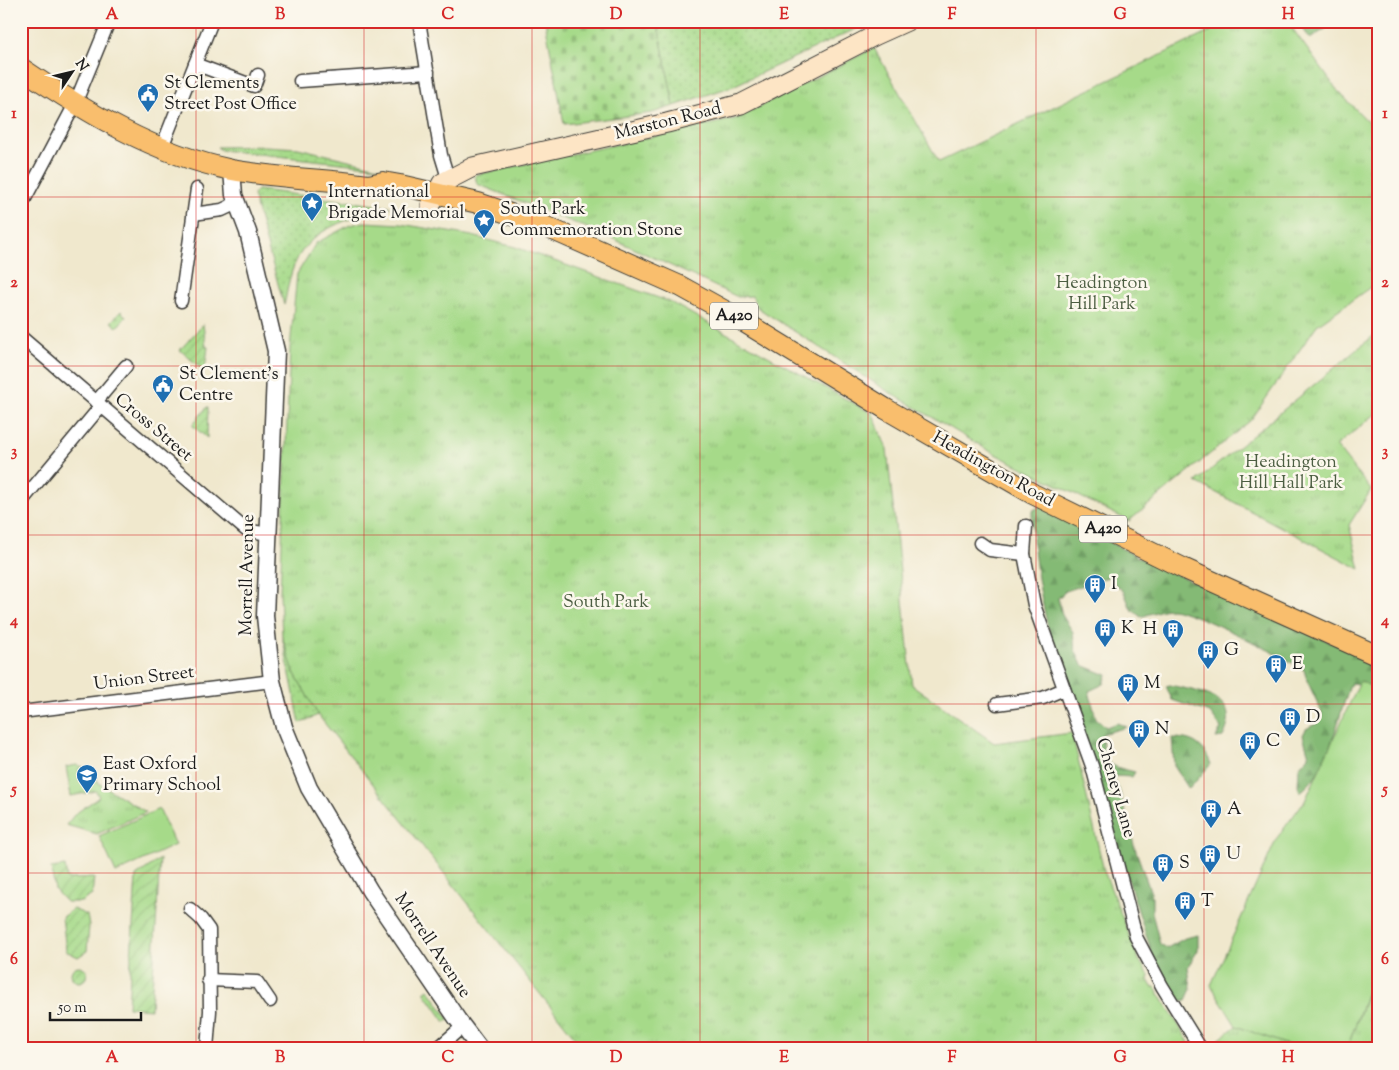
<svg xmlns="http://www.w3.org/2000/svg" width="1399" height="1070" viewBox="0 0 1399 1070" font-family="'Sorts Mill Goudy',serif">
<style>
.grass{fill:url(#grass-dots);stroke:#617b52}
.forest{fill:url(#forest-firs);stroke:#506b48}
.cemetery{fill:url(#cemetery-stones);stroke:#617b52}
.park{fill:url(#park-tufts);stroke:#617b52}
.garden{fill:url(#garden-furrows);stroke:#617b52}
.pitch{fill:#a6da89;stroke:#617b52}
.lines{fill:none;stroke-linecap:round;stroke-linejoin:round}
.minor-casing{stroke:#3c3b37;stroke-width:15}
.tertiary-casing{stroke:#3c3b37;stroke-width:19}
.secondary-casing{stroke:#3c3b37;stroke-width:21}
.primary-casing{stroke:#3c3b37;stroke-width:22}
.minor{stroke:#fff;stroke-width:12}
.tertiary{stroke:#fff;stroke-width:16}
.secondary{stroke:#fde5c5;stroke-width:19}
.primary{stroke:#f9be6d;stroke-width:20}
.grid{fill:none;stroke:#d62828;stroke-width:1;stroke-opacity:0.55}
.labels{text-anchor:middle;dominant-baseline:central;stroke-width:5;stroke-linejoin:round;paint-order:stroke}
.shield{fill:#fbf7ec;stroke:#5f5e5a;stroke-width:1}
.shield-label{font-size:16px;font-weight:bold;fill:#1c1c1c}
.poi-label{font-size:18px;fill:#1c1c1c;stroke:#fbf7ec;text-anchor:start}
.street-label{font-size:18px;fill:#1c1c1c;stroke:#fbf7ec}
.park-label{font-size:18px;fill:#4c5e42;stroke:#fbf7ec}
.neatline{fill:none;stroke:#d62828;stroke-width:2}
.grid-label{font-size:16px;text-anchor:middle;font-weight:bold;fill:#d62828}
</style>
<defs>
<pattern id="grass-dots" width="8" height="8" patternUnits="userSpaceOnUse" patternTransform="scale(1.25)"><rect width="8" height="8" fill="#a6da89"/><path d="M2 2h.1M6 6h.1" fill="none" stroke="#8eba76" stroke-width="1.8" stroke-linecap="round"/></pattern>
<pattern id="forest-firs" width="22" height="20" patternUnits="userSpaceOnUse" patternTransform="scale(1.25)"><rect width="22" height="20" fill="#84ba75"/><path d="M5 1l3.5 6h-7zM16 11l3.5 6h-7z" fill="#719f65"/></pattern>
<pattern id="cemetery-stones" width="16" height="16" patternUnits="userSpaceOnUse" patternTransform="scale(1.25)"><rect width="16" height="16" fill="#a6da89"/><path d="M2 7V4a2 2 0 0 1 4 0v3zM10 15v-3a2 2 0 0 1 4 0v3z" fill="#8eba76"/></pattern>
<pattern id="park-tufts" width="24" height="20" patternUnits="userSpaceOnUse" patternTransform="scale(1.25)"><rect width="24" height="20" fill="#a6da89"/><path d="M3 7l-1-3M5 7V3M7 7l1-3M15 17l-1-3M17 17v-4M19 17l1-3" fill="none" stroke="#8eba76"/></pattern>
<pattern id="garden-furrows" width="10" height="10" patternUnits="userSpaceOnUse" patternTransform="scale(1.25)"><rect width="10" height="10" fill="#a6da89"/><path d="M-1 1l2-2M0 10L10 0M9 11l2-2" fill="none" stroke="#8eba76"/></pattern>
</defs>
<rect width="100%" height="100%" fill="#fbf7ec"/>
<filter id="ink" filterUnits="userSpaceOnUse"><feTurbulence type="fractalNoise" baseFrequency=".02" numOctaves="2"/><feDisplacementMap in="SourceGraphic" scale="10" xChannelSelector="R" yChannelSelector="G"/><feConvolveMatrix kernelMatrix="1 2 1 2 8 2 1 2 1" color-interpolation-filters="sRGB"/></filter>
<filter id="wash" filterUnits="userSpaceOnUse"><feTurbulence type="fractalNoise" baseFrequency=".0096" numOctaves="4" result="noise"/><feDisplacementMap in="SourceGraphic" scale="20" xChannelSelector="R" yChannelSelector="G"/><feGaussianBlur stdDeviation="1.12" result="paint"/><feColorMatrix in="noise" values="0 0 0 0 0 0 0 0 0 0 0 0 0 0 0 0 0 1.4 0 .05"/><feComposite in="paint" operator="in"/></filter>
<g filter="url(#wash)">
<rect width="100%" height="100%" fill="#f0e8cd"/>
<g class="grass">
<polygon points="657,21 857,21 862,26 733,86 674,106"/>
<polygon points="265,146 298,148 378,167 221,150 217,147"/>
<path d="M257 190 268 191 390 207C352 218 306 227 292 271 288 282 287 294 284 305L253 195Z"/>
<polygon points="121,311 126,317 117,327 111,322"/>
<polygon points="282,636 294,672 318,715 300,723"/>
<polygon points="428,989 449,1019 445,1022 424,992"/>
</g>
<g class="forest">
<polygon points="1298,21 1337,21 1310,39"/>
<path d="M1040 506 1146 561 1378 663V690L1366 685 1351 683C1339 713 1328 774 1300 792L1298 786 1299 767 1309 756 1303 735 1306 729 1319 722 1322 713C1316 698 1308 686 1304 670 1285 657 1192 610 1171 609 1162 609 1150 614 1141 617L1131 609 1124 592 1108 577 1066 591 1058 598 1062 615 1073 632 1075 650 1082 665 1107 675 1104 684 1089 691 1096 718 1106 727 1117 723 1127 727 1102 734C1104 765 1106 765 1135 772L1132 777 1113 776 1119 789 1134 845 1152 896V913L1160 944 1167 948 1185 938 1198 935V950L1188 967 1191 989 1186 1000 1180 1001 1157 969 1051 641C1041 598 1032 556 1032 511Z"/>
<path d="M1170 685C1198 692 1244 696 1223 737L1216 738 1221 728 1210 713 1172 700 1166 686Z"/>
<path d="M1172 738C1193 738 1203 744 1211 764L1189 789 1174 766Z"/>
</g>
<polygon class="cemetery" points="545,21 657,21 674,106 652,113 564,124"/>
<g class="park">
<polygon points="1206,21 1287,21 1337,90 1378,132 1378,286 1372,286 1317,325 1251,420 1129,521 993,453 889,392 758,308 752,296 738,297 605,235 477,184 475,175 735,119 874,48 939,162 1211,31"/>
<polygon points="364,222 401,224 472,236 515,247 670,302 873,414 887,449 912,685 994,743 1072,733 1104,871 1139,960 1149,975 1148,980 1152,987 1155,987 1193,1049 584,1049 318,715 294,672 282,636 280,593 290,348 297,274 316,243 350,225"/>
<polygon points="1378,332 1378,412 1336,446 1371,490 1349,525 1360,569 1196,482"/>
<polygon points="77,765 90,769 100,784 146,812 97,834 66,825 75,814 99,797 96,791 71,796 66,767"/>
<polygon points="1372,980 1378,982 1378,1049 1347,1049"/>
<polygon points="1236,1026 1299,1049 1221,1049 1217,1041"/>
</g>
<g class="garden">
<polygon points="203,324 206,347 208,347 205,369 202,369 180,350"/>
<polygon points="207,407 208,407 207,438 192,425"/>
<polygon points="160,859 151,1009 128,1007 136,876"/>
<polygon points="65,866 67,879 94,878 92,895 81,902 66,902 55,890 51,868"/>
<polygon points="73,909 87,915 89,926 87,951 78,957 66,951 62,917"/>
<circle cx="79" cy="974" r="8"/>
</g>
<g class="pitch">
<polygon points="1360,681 1378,690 1378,982 1371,980 1347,1049 1299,1049 1236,1026 1211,985 1277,838 1302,804 1304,803"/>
<polygon points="159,809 175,845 116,873 99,836"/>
</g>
</g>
<g filter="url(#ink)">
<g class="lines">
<g class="minor-casing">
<g id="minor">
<polyline points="419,21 441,155 448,178"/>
<polyline points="195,64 254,86 258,75"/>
<polyline points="300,81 428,72"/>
<polyline points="162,147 212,21"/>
<polyline points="21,206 75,104 109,21"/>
<polyline points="193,214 222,210 237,203"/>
<polyline points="181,301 197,189"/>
<polyline points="21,337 246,530 268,534"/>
<polyline points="96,402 126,366"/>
<polyline points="21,502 101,406"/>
<polyline points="1026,526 1024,554 1034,605 1092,766 1136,937 1162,986 1201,1049"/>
<polyline points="980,543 990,550 1024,554"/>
<polyline points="997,704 1043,698 1064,689"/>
<polyline points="21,712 272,681"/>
<polyline points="190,909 201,919 209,930 210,1011 207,1049"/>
<polyline points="208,980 257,982 270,1001"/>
<polyline points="437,1049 462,1027"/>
</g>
</g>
<g class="tertiary-casing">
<polyline id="tertiary" points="232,170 234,195 248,232 276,351 265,616 272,681 284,727 309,788 370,891 458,1020 480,1049"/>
</g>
<g class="secondary-casing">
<polyline id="secondary" points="431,205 442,183 473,167 667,123 741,104 876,35 907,21"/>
</g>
<g class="primary-casing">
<path id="primary" d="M21 68C86 112 154 154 232 170 277 178 323 179 369 185L383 182 400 185 478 203 542 225 680 286 736 317 886 409 1033 494 1185 569 1378 656"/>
</g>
<use href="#minor" class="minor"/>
<use href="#tertiary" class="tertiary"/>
<use href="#secondary" class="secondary"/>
<use href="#primary" class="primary"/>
</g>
</g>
<path class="grid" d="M196 21V1049M364 21V1049M532 21V1049M700 21V1049M868 21V1049M1036 21V1049M1204 21V1049M21 197H1378M21 366H1378M21 535H1378M21 704H1378M21 873H1378"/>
<defs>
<g id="civic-pin" transform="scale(1.125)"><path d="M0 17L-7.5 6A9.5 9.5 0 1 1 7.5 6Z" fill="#1f6fb2" stroke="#fbf7ec"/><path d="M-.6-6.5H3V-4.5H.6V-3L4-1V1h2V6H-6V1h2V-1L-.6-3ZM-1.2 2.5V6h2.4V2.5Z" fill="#fff"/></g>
<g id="sight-pin" transform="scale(1.125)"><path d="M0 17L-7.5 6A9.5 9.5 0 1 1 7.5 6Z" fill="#1f6fb2" stroke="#fbf7ec"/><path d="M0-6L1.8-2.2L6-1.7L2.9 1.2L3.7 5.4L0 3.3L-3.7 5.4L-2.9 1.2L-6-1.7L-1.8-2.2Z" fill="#fff"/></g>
<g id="building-pin" transform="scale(1.125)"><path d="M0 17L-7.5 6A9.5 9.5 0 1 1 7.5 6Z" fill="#1f6fb2" stroke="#fbf7ec"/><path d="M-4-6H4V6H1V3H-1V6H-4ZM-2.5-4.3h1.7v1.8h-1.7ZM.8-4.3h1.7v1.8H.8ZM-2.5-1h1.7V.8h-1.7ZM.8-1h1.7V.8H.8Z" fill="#fff"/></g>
<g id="school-pin" transform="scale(1.125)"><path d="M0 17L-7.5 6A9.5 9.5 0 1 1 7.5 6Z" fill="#1f6fb2" stroke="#fbf7ec"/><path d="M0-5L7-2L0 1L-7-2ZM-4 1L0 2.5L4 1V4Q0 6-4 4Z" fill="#fff"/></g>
</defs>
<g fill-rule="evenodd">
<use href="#civic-pin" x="148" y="94"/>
<use href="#sight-pin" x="312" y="203"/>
<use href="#sight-pin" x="484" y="220"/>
<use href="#civic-pin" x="163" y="385"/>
<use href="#building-pin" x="1095" y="585"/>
<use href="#building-pin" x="1105" y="629"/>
<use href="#building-pin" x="1173" y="630"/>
<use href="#building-pin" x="1208" y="651"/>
<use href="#building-pin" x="1276" y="665"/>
<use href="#building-pin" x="1128" y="684"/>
<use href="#building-pin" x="1290" y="718"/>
<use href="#building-pin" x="1139" y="730"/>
<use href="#building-pin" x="1250" y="742"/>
<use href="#school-pin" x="87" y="775"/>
<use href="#building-pin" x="1211" y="810"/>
<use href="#building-pin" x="1210" y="855"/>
<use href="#building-pin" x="1163" y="864"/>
<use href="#building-pin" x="1185" y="902"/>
</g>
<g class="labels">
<g class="shield">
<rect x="710" y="302.5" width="48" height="27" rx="4"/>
<rect x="1079" y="515.5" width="48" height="27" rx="4"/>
</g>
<g class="shield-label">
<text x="734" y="316">A420</text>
<text x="1103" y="529">A420</text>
</g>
<g class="poi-label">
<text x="164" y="84">St Clements<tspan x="164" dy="21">Street Post Office</tspan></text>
<text x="328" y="193">International<tspan x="328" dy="21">Brigade Memorial</tspan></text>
<text x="500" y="210">South Park<tspan x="500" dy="21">Commemoration Stone</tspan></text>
<text x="179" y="375">St Clement's<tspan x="179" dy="21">Centre</tspan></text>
<text x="1111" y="585">I</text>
<text x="1121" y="629">K</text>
<text x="1157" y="630" text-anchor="end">H</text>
<text x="1224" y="651">G</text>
<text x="1292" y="665">E</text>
<text x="1144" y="684">M</text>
<text x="1306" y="718">D</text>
<text x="1155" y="730">N</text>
<text x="1266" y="742">C</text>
<text x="103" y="765">East Oxford<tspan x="103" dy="21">Primary School</tspan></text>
<text x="1227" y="810">A</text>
<text x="1226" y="855">U</text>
<text x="1179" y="864">S</text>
<text x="1201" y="902">T</text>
</g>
<g class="street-label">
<text transform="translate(668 122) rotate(-14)">Marston Road</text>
<text transform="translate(153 428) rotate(40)">Cross Street</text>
<text transform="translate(993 470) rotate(29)">Headington Road</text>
<text transform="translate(248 575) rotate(-89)">Morrell Avenue</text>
<text transform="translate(144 679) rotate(-7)">Union Street</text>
<text transform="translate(1115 788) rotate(74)">Cheney Lane</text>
<text transform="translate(432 946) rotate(56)">Morrell Avenue</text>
</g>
<g class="park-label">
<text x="1102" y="284">Headington<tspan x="1102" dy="21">Hill Park</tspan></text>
<text x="1291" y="463">Headington<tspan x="1291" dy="21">Hill Hall Park</tspan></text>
<text x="606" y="603">South Park</text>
</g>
</g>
<rect width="1399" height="1070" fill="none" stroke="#fbf7ec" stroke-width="55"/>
<g transform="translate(72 72) rotate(55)" stroke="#fbf7ec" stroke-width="4" paint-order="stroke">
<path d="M0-4L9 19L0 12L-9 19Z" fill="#1c1c1c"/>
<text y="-8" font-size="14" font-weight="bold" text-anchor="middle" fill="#1c1c1c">N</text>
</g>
<path d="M50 1012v8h91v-8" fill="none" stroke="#1c1c1c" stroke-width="2.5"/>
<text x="58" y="1012" font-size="15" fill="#1c1c1c" stroke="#fbf7ec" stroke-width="4" paint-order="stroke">50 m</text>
<rect x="28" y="28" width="1344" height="1014" class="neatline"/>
<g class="grid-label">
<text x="112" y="19">A</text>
<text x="280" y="19">B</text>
<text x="448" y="19">C</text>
<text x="616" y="19">D</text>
<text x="784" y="19">E</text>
<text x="952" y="19">F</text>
<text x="1120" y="19">G</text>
<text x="1288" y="19">H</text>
<text x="14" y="118">1</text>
<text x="1385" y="118">1</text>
<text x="14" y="287">2</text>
<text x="1385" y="287">2</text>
<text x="14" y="456">3</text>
<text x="1385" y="456">3</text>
<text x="14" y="625">4</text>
<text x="1385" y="625">4</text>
<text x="14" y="794">5</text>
<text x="1385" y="794">5</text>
<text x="14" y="964">6</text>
<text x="1385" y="964">6</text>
<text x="112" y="1062">A</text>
<text x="280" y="1062">B</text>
<text x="448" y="1062">C</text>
<text x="616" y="1062">D</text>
<text x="784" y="1062">E</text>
<text x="952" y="1062">F</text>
<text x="1120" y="1062">G</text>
<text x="1288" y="1062">H</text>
</g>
</svg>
